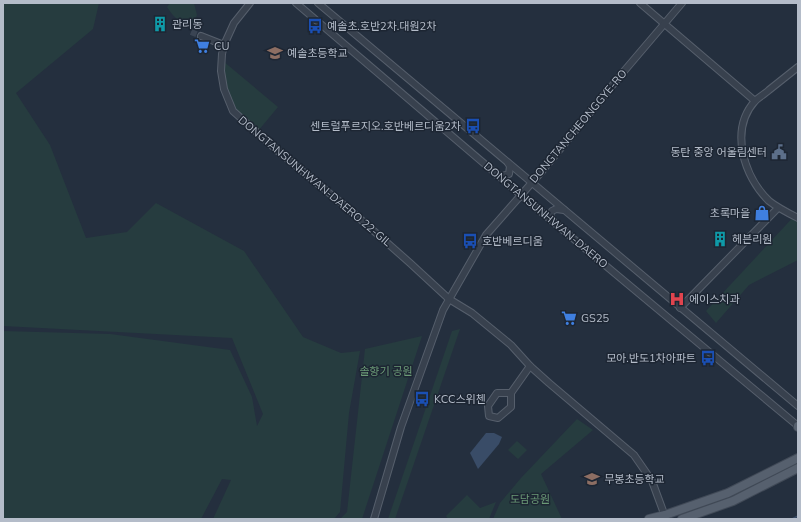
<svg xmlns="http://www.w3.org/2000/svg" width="801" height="522" viewBox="0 0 801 522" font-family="Mulish,'Noto Sans KR',sans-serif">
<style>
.green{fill:#263c3f}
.water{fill:#394c67}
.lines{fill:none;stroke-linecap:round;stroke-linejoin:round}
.stream{stroke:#394c67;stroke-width:1.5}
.minor-tunnel{stroke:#3a4453;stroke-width:6;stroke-dasharray:6 3;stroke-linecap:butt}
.minor-casing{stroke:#565f6c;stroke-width:8}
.major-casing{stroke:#414a57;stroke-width:10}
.minor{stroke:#38414e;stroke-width:6}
.major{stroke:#56606e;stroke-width:8}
.labels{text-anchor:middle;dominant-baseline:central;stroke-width:3;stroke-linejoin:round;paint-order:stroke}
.poi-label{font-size:11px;fill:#b4bcc9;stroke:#1d2633;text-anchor:start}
.street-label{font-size:11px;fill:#b4bcc9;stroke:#1d2633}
.park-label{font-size:11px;fill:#6b9a76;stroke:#1d2633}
</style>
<rect width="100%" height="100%" fill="#242f3e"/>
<g class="green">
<polygon points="3,3 99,3 93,29 16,93 50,145 86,238 127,232 156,203 244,251 303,337 341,353 360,351 349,413 340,512 334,519 213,519 231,480 222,479 201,519 119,519 100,518 98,519 3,519 3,331 110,334 230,350 252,397 257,426 263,414 232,338 3,326"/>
<path d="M170 3H194L197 15 193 23C180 24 174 18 167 7Z"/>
<path d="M223 61 278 107 258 131C252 126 245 121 239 115 225 100 225 80 223 61Z"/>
<polygon points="798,212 798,260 749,285 716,323 706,311"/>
<polygon points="460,329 395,519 388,519 452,331"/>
<polygon points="422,336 362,519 340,519 347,512 365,349"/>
<polygon points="577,419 593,430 541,474 562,519 493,519 500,503 521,478"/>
<polygon points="517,441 527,450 518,459 508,450"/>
<polygon points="467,495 480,508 496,502 489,519 448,519 446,516"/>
</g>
<polygon class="water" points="486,433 494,433 502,437 499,444 478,469 470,453"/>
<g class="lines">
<polyline class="stream" points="792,519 798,516"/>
<polyline class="minor-tunnel" points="191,32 201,36"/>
<g class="minor-casing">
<g id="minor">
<polyline points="250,3 234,23 224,45 222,54 221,71 224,89 233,111 279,152 350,210 410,263 449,299 472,313 511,345 530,366 549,383 634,455 652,481 666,519"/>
<polyline points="296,3 521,195 798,426"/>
<polyline points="318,3 798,406"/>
<polyline points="640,3 755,101"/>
<polyline points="201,36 224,45"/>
<path d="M798 67C788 75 779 82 769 90 765 94 759 97 755 101 729 130 744 177 769 201 778 208 788 213 798 218"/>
<polyline points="497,175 502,176 509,174 510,166 508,163"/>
<polyline points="553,220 550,215 552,211 556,209 564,210"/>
<polyline points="680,308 778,208"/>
<polyline points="511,393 511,407 498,418 489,416 488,406 497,393 511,393 530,366"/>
<polyline points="374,519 401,427 443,310 486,235 543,170 625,70 682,3"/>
</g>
</g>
<g class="major-casing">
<g id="major">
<polyline points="798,426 798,427"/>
<polyline points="649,519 665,515 728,493 798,458"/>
<polyline points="682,519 733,501 798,468"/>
</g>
</g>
<use href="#minor" class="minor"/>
<use href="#major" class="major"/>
</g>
<defs>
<g id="building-bare" transform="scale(1.2)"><path d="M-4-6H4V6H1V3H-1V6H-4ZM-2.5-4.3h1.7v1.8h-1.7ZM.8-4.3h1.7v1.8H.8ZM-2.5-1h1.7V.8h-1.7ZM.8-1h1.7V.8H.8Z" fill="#0f9aa8" stroke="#1d2633" stroke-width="2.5" paint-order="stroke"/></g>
<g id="bus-bare" transform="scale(1.2)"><path d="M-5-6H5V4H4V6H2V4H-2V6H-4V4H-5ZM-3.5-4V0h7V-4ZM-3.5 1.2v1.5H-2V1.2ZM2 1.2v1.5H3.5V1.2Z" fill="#1a4fb4" stroke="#1d2633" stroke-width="2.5" paint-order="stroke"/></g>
<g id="supermarket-bare" transform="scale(1.2)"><path d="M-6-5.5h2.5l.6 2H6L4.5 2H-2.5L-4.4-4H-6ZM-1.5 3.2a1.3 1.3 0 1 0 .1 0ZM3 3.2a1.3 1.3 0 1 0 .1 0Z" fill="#3f7fe0" stroke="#1d2633" stroke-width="2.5" paint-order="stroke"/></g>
<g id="school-bare" transform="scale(1.2)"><path d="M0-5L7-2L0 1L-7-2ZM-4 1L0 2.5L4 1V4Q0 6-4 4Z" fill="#8d6e63" stroke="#1d2633" stroke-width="2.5" paint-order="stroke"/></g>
<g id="civic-bare" transform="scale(1.2)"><path d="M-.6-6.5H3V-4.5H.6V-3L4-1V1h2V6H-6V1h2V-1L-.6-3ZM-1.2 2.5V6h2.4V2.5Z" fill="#5c6f8a" stroke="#1d2633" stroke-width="2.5" paint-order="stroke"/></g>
<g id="shop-bare" transform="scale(1.2)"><path d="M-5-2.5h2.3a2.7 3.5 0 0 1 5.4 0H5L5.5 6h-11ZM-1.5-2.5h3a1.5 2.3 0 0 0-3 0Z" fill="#3f7fe0" stroke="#1d2633" stroke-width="2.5" paint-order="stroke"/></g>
<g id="hospital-bare" transform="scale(1.2)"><path d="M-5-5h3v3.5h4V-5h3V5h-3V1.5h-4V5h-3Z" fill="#e0444e" stroke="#1d2633" stroke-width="2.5" paint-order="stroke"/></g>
</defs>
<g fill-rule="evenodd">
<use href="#building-bare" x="160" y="24"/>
<use href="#bus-bare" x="315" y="26"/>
<use href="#supermarket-bare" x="202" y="46"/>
<use href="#school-bare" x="275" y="53"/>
<use href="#bus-bare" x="473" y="126"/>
<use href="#civic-bare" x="779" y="152"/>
<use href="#shop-bare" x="762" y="213"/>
<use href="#building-bare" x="720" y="239"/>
<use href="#bus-bare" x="470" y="241"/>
<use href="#hospital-bare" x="677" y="299"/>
<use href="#supermarket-bare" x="569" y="318"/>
<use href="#bus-bare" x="708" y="358"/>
<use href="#bus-bare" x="422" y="399"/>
<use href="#school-bare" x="592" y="479"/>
</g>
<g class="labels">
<g class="poi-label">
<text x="172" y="24">관리동</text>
<text x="327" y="26">예솔초.호반2차.대원2차</text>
<text x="214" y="46">CU</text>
<text x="287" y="53">예솔초등학교</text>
<text x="461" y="126" text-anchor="end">센트럴푸르지오.호반베르디움2차</text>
<text x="767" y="152" text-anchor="end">동탄 중앙 어울림센터</text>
<text x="750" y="213" text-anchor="end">초록마을</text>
<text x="732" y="239">헤븐리원</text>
<text x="482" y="241">호반베르디움</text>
<text x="689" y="299">에이스치과</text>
<text x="581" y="318">GS25</text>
<text x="696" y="358" text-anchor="end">모아.반도1차아파트</text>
<text x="434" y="399">KCC스위첸</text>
<text x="604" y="479">무봉초등학교</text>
</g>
<g class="street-label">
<text transform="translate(578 126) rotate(-50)">DONGTANCHEONGGYE-RO</text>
<text transform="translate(315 181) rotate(40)">DONGTANSUNHWAN-DAERO 22-GIL</text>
<text transform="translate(546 215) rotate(40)">DONGTANSUNHWAN-DAERO</text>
</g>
<g class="park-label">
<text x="386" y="371">솔향기 공원</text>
<text x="530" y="499">도담공원</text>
</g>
</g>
<rect width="801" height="522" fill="none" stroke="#b4bcc9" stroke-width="8"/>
</svg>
